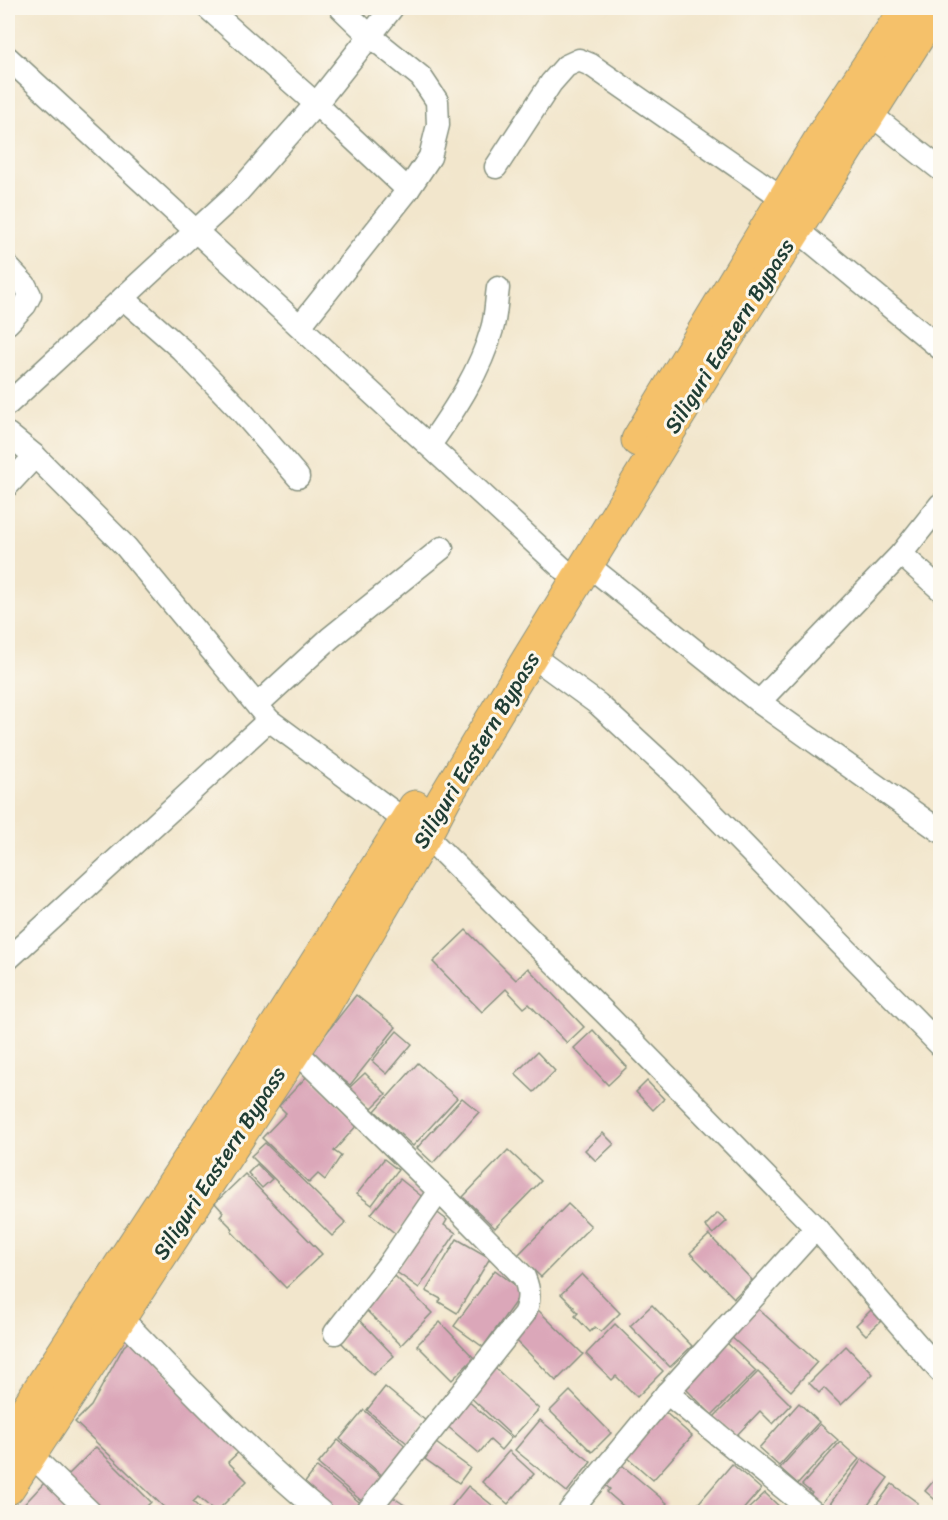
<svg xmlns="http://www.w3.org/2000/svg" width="948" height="1520" viewBox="0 0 948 1520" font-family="Sriracha,sans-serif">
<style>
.building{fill:#dba7b9}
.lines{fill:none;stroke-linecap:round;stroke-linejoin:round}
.street-casing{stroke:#889280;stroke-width:25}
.primary-casing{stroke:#889280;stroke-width:35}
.street{stroke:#fff;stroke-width:22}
.primary{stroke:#f5c16b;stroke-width:33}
.labels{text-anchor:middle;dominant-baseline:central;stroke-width:6;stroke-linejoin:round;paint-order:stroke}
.street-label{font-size:22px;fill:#1f3d34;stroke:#fbf7ec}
</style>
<rect width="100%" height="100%" fill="#fbf7ec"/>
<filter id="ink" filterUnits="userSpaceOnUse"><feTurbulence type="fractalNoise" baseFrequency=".0167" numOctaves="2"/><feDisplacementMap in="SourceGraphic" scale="12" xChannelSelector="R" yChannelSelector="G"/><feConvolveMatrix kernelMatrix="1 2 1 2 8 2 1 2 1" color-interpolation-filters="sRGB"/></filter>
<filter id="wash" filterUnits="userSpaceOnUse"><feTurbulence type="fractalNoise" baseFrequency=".008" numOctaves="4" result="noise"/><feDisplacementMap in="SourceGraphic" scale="24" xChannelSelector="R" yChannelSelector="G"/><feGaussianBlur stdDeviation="1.35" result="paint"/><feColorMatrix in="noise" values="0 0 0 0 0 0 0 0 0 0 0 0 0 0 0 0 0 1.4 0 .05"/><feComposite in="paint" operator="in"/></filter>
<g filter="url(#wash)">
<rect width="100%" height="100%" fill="#f2e6cc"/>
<g id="blocks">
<g class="building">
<polygon points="466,930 516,980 528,968 584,1027 567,1043 529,1004 524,1008 506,989 482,1012 433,962"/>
<polygon points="356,995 396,1027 350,1085 310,1054"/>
<polygon points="593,1030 627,1067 608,1085 574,1048"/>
<polygon points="397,1031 412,1044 387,1074 372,1061"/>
<polygon points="537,1052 555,1071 534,1092 515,1074"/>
<polygon points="418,1063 457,1098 413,1146 375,1111"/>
<polygon points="365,1073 386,1094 371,1109 349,1088"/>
<polygon points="309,1074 358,1124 334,1151 341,1156 325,1180 318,1174 309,1183 262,1138 286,1113 279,1106"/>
<polygon points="647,1081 664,1099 653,1110 636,1092"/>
<polygon points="462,1098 479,1112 433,1163 417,1148"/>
<polygon points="603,1133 614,1144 596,1161 585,1150"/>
<polygon points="265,1143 346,1223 332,1236 251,1156"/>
<polygon points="508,1150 541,1181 495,1228 463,1197"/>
<polygon points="384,1159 398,1170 372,1205 357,1194"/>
<polygon points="257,1164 272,1179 262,1188 248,1173"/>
<polygon points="245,1174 322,1254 286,1288 231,1231 233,1229 220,1216 223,1212 215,1203"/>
<polygon points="400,1179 425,1199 396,1234 371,1214"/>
<polygon points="568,1204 591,1226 541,1277 518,1255"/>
<polygon points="435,1211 447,1220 444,1225 456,1233 419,1288 395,1271"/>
<polygon points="718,1213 727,1221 713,1234 705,1226"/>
<polygon points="709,1235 752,1280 734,1298 690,1253"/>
<polygon points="457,1239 490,1258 457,1313 439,1302 441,1299 426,1291"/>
<polygon points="495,1270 523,1291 483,1347 454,1326"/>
<polygon points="582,1274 620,1313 601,1332 595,1327 590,1332 575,1316 578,1313 573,1308 574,1307 561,1294"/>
<polygon points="395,1276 432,1313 401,1345 364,1308"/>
<polygon points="652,1305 692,1346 670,1367 630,1326"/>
<polygon points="755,1306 817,1362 791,1391 729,1335"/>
<polygon points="538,1310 583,1354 556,1381 512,1336"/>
<polygon points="871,1310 881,1321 866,1335 856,1325"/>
<polygon points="360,1320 394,1356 373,1375 339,1340"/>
<polygon points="440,1322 474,1358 452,1380 417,1345"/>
<polygon points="615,1324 663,1371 637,1397 616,1376 612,1380 586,1354"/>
<polygon points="132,1339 242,1449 228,1462 247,1481 216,1512 198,1497 193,1502 204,1512 169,1512 75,1422 91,1406 124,1346"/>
<polygon points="726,1342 756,1371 712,1415 683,1386"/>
<polygon points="846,1346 873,1374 841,1405 824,1388 819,1393 809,1383"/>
<polygon points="493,1366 539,1409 513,1437 467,1394"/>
<polygon points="758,1372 791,1405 773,1424 760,1411 735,1437 714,1417"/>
<polygon points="385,1387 426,1421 408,1444 367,1410"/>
<polygon points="570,1391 611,1433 592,1452 550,1411"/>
<polygon points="467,1400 511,1438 501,1450 490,1440 479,1453 446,1425"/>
<polygon points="799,1403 819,1422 779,1466 759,1448"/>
<polygon points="364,1410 408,1448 384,1477 340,1439"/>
<polygon points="665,1412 692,1436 653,1480 626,1456"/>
<polygon points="540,1420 591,1462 567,1492 515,1450"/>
<polygon points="820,1424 838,1440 798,1484 780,1468"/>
<polygon points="338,1440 384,1479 364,1503 318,1464"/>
<polygon points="840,1442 859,1459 820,1505 809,1496 812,1493 802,1485"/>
<polygon points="436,1443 470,1468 459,1483 425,1459"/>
<polygon points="96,1447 151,1502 141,1512 99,1512 65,1478"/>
<polygon points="509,1451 534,1474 508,1504 482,1482"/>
<polygon points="862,1459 888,1478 863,1512 827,1512 825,1511"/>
<polygon points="617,1461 667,1503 659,1512 643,1512 638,1508 634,1512 630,1512 607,1492 610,1489 600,1481"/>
<polygon points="732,1464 761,1489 741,1512 691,1512"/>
<polygon points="317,1467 364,1506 359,1512 329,1512 300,1489"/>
<polygon points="940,1473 940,1504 925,1491"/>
<polygon points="45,1482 79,1512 17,1512"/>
<polygon points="892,1484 918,1503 911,1512 871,1512"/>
<polygon points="468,1486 501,1512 447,1512"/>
<polygon points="765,1493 785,1512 745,1512"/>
<polygon points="391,1496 415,1512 380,1512"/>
</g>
</g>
</g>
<g filter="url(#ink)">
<use href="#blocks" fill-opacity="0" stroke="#889280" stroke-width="1.5"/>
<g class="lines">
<g class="street-casing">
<g id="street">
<polyline points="208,8 316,104 408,190"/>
<polyline points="8,58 562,568"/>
<polyline points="869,113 940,169"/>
<polyline points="496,167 551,83 566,66 579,60 591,65 784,199"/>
<polyline points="796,229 940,348"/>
<polyline points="8,267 25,285 30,295 25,305 8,323"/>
<polyline points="123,298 181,349 242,412 298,477"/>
<polyline points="300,326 408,190 430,157 438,125 437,101 421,77 369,35 341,8"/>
<polyline points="8,404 239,191 316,104 392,8"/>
<polyline points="8,434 35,456 126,547 269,720 407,822"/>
<path d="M430 445C455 409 480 372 492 329 496 316 496 301 498 288"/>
<polyline points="8,485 35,456"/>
<polyline points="901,554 940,505"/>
<polyline points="588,565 759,702 940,831"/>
<polyline points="531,655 598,704 673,773 940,1045"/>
<polyline points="759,702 901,554 940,589"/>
<polyline points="257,705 330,638 442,548"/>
<polyline points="425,835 606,1014 816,1228 940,1371"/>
<polyline points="8,959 269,720"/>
<path d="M294 1049 439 1191 524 1277C530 1291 530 1301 524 1314L367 1512"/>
<path d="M119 1316C185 1384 249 1452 321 1512"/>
<polyline points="335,1333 388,1265 439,1191"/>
<polyline points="667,1393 813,1512"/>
<polyline points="31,1455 90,1512"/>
<polyline points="569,1512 667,1393 816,1228"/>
</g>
</g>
<g class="primary-casing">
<g id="primary">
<polyline points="638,440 828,127 907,8"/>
<polyline points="8,1438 272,1033 415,807"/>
<polyline points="8,1488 322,1009 425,835 444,799 531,655 710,364 936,8"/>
</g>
</g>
<use href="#street" class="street"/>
<use href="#primary" class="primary"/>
</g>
</g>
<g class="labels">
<g class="street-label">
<text transform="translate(729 336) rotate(-58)">Siliguri Eastern Bypass</text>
<text transform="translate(476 750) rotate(-59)">Siliguri Eastern Bypass</text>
<text transform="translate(219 1163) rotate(-57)">Siliguri Eastern Bypass</text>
</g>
</g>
<rect width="948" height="1520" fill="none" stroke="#fbf7ec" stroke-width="30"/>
</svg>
